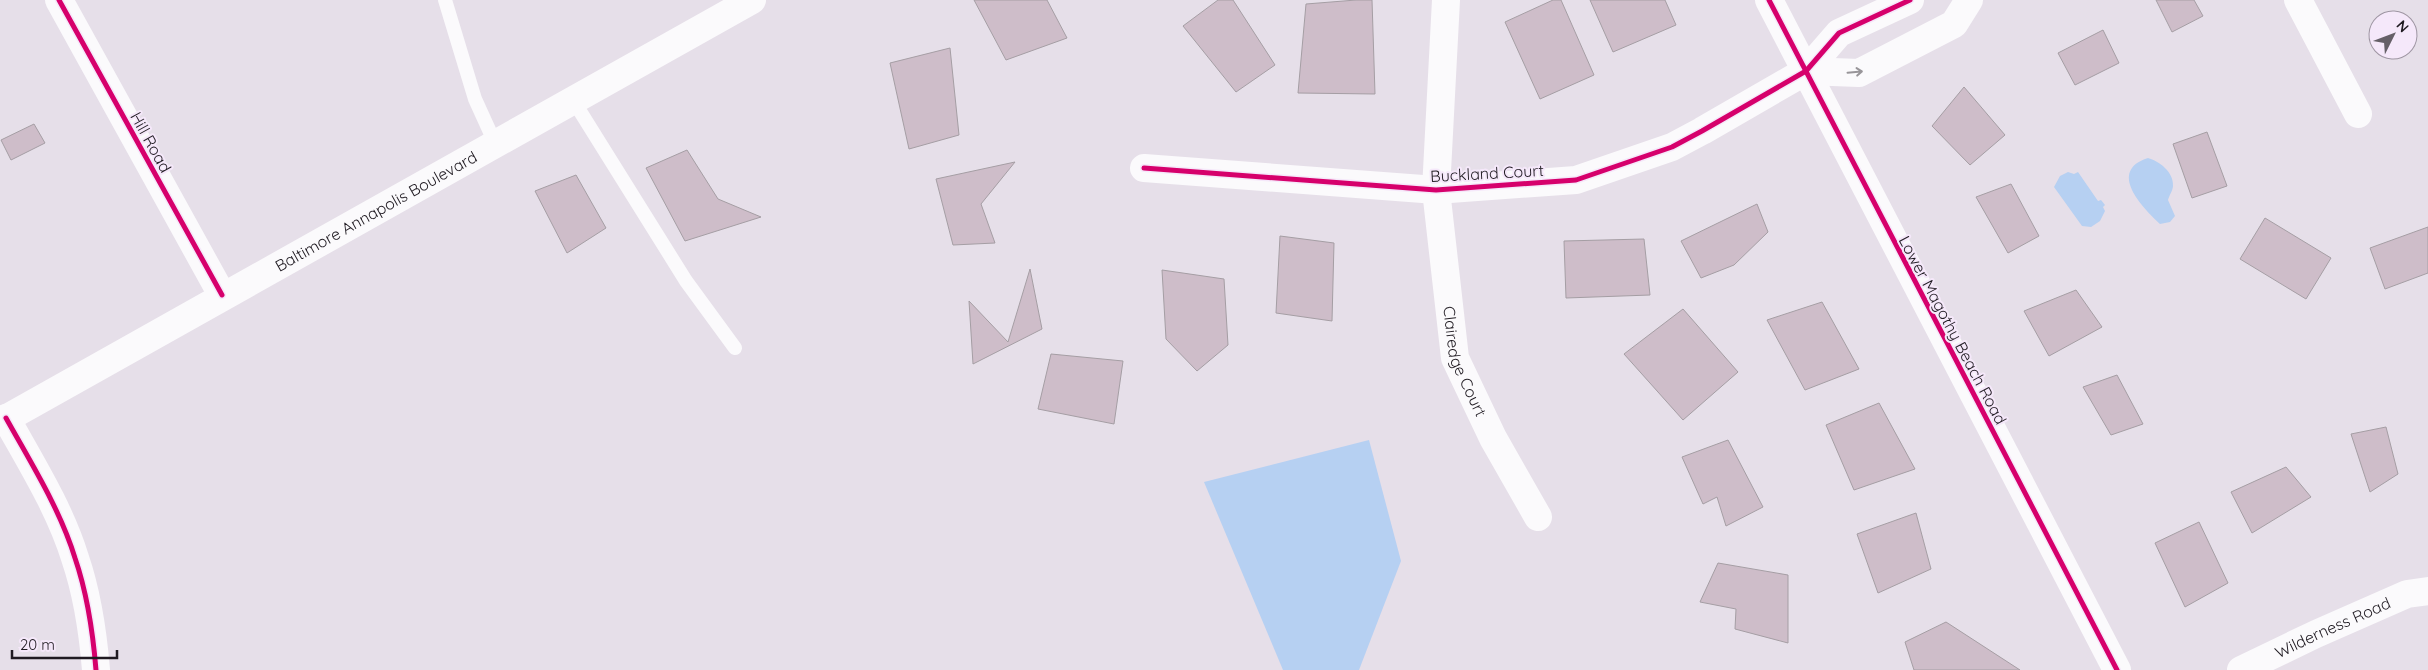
<svg xmlns="http://www.w3.org/2000/svg" width="2428" height="670" viewBox="0 0 2428 670" font-family="Quicksand,sans-serif">
<style>
.water{fill:#b6d0f2}
.building{fill:#cebdc9;stroke:#a59ea4}
.lines{fill:none;stroke-linecap:round;stroke-linejoin:round}
.service{stroke:#fbfafc;stroke-width:14}
.minor{stroke:#fbfafc;stroke-width:28}
.secondary{stroke:#fbfafc;stroke-width:28}
.cycleway-casing{stroke:#f5e8fa;stroke-width:8}
.cycleway{stroke:#d6006c;stroke-width:5}
.oneway{stroke:#989599}
.labels{text-anchor:middle;dominant-baseline:central;stroke-width:4;stroke-linejoin:round;paint-order:stroke}
.street-label{font-size:16px;fill:#1f1a21;stroke:#f5e8fa}
</style>
<rect width="100%" height="100%" fill="#e6dfe9"/>
<g class="water">
<path d="M2148 158C2159 161 2174 172 2173 186 2173 190 2169 196 2168 200L2175 216 2170 222 2160 224C2142 207 2107 171 2148 158Z"/>
<polygon points="2068,172 2074,174 2078,172 2098,201 2101,200 2105,205 2103,207 2105,211 2100,221 2091,227 2082,226 2054,187 2060,176"/>
<polygon points="1369,440 1401,561 1359,670 1283,670 1204,482"/>
</g>
<g class="building">
<polygon points="974,0 1047,0 1067,38 1006,60"/>
<polygon points="1218,0 1233,0 1275,65 1236,92 1183,26"/>
<polygon points="1356,0 1372,0 1375,94 1298,93 1306,4"/>
<polygon points="1553,0 1561,0 1594,75 1540,99 1505,22"/>
<polygon points="1590,0 1665,0 1676,25 1613,52"/>
<polygon points="2156,0 2194,0 2203,16 2172,32"/>
<polygon points="2103,30 2119,63 2075,85 2058,53"/>
<polygon points="950,48 959,135 909,149 890,63"/>
<polygon points="1964,87 2005,135 1970,165 1932,126"/>
<polygon points="34,124 45,143 11,160 1,140"/>
<polygon points="2207,132 2227,186 2192,198 2173,144"/>
<polygon points="687,150 718,199 761,217 685,241 646,168"/>
<polygon points="1015,162 981,204 995,243 953,245 936,179"/>
<polygon points="576,175 606,228 567,253 535,191"/>
<polygon points="2011,184 2039,236 2008,253 1976,197"/>
<polygon points="1757,204 1768,232 1734,265 1701,278 1681,241"/>
<polygon points="2265,218 2331,258 2306,299 2240,259"/>
<polygon points="2428,227 2428,273 2385,289 2370,248"/>
<polygon points="1280,236 1334,243 1332,321 1276,313"/>
<polygon points="1644,239 1650,295 1566,298 1564,241"/>
<polygon points="1030,269 1042,329 973,364 969,301 1008,342"/>
<polygon points="1162,270 1224,279 1228,345 1197,371 1166,339"/>
<polygon points="2076,290 2102,327 2049,356 2024,311"/>
<polygon points="1822,302 1859,369 1805,390 1767,320"/>
<polygon points="1683,309 1738,372 1683,420 1624,354"/>
<polygon points="1051,354 1123,361 1114,424 1038,409"/>
<polygon points="2117,375 2143,424 2111,435 2083,387"/>
<polygon points="1879,403 1915,469 1854,490 1826,425"/>
<polygon points="2386,427 2398,474 2370,492 2351,434"/>
<polygon points="1728,440 1763,507 1726,526 1717,497 1703,504 1682,457"/>
<polygon points="2286,467 2311,497 2252,533 2231,492"/>
<polygon points="1916,513 1931,569 1878,593 1857,534"/>
<polygon points="2199,522 2228,583 2185,607 2155,543"/>
<polygon points="1718,563 1788,575 1788,643 1735,629 1736,609 1700,602"/>
<polygon points="1946,622 2020,670 1914,670 1905,642"/>
</g>
<g class="lines">
<g class="service">
<polyline points="445,0 475,99 495,143"/>
<polyline points="573,100 686,281 735,348"/>
</g>
<g class="minor">
<polyline points="59,0 222,295"/>
<path id="s1" d="M1446 0 1436 190 1455 358 1493 438 1538 517"/>
<polyline points="1769,0 2117,670"/>
<polyline points="2298,0 2358,114"/>
<polyline points="1806,71 1859,73 1954,24 1969,0"/>
<polyline points="1144,168 1436,190 1576,180 1672,147 1702,131 1806,71 1839,33 1910,0"/>
<path d="M6 418C31 463 60 509 75 558 87 593 93 633 96 670"/>
<path id="s2" d="M2241 670 2316 634 2407 594 2428 591"/>
</g>
<path class="secondary" id="s3" d="M0 422 752 0"/>
<g class="cycleway-casing">
<g id="cycleway">
<polyline points="59,0 222,295"/>
<polyline points="1769,0 2117,670"/>
<polyline points="1144,168 1436,190 1576,180 1672,147 1702,131 1806,71 1839,33 1910,0"/>
<path d="M6 418C31 463 60 509 75 558 87 593 93 633 96 670"/>
</g>
</g>
<use href="#cycleway" class="cycleway"/>
</g>
<defs><path id="oneway-shaft" d="M-6 0H5M1.5-3L5.5 0L1.5 3" fill="none" stroke-width="1.6" stroke-linecap="round" stroke-linejoin="round" transform="scale(1.25)"/></defs>
<use class="oneway" href="#oneway-shaft" transform="translate(1855 72) rotate(-5)"/>
<g class="labels">
<g class="street-label">
<text transform="translate(151 142) rotate(61)">Hill Road</text>
<text transform="translate(1487 173) rotate(-3)">Buckland Court</text>
<text stroke="none"><textPath href="#s3" startOffset="431">Baltimore Annapolis Boulevard</textPath></text>
<text transform="translate(1953 330) rotate(62)">Lower Magothy Beach Road</text>
<text stroke="none"><textPath href="#s1" startOffset="365">Clairedge Court</textPath></text>
<text stroke="none"><textPath href="#s2" startOffset="101">Wilderness Road</textPath></text>
</g>
</g>
<g transform="translate(2393 35) rotate(48)"><circle r="24" fill="#f5e8fa" stroke="#9f96a3"/>
<path d="M0-4L9 19L0 12L-9 19Z" fill="#655f67"/>
<text y="-8" font-size="14" font-weight="bold" text-anchor="middle" fill="#1f1a21">N</text>
</g>
<path d="M12 650v8h105v-8" fill="none" stroke="#1f1a21" stroke-width="2.5"/>
<text x="20" y="650" font-size="15" fill="#1f1a21" stroke="#f5e8fa" stroke-width="4" paint-order="stroke">20 m</text>
</svg>
